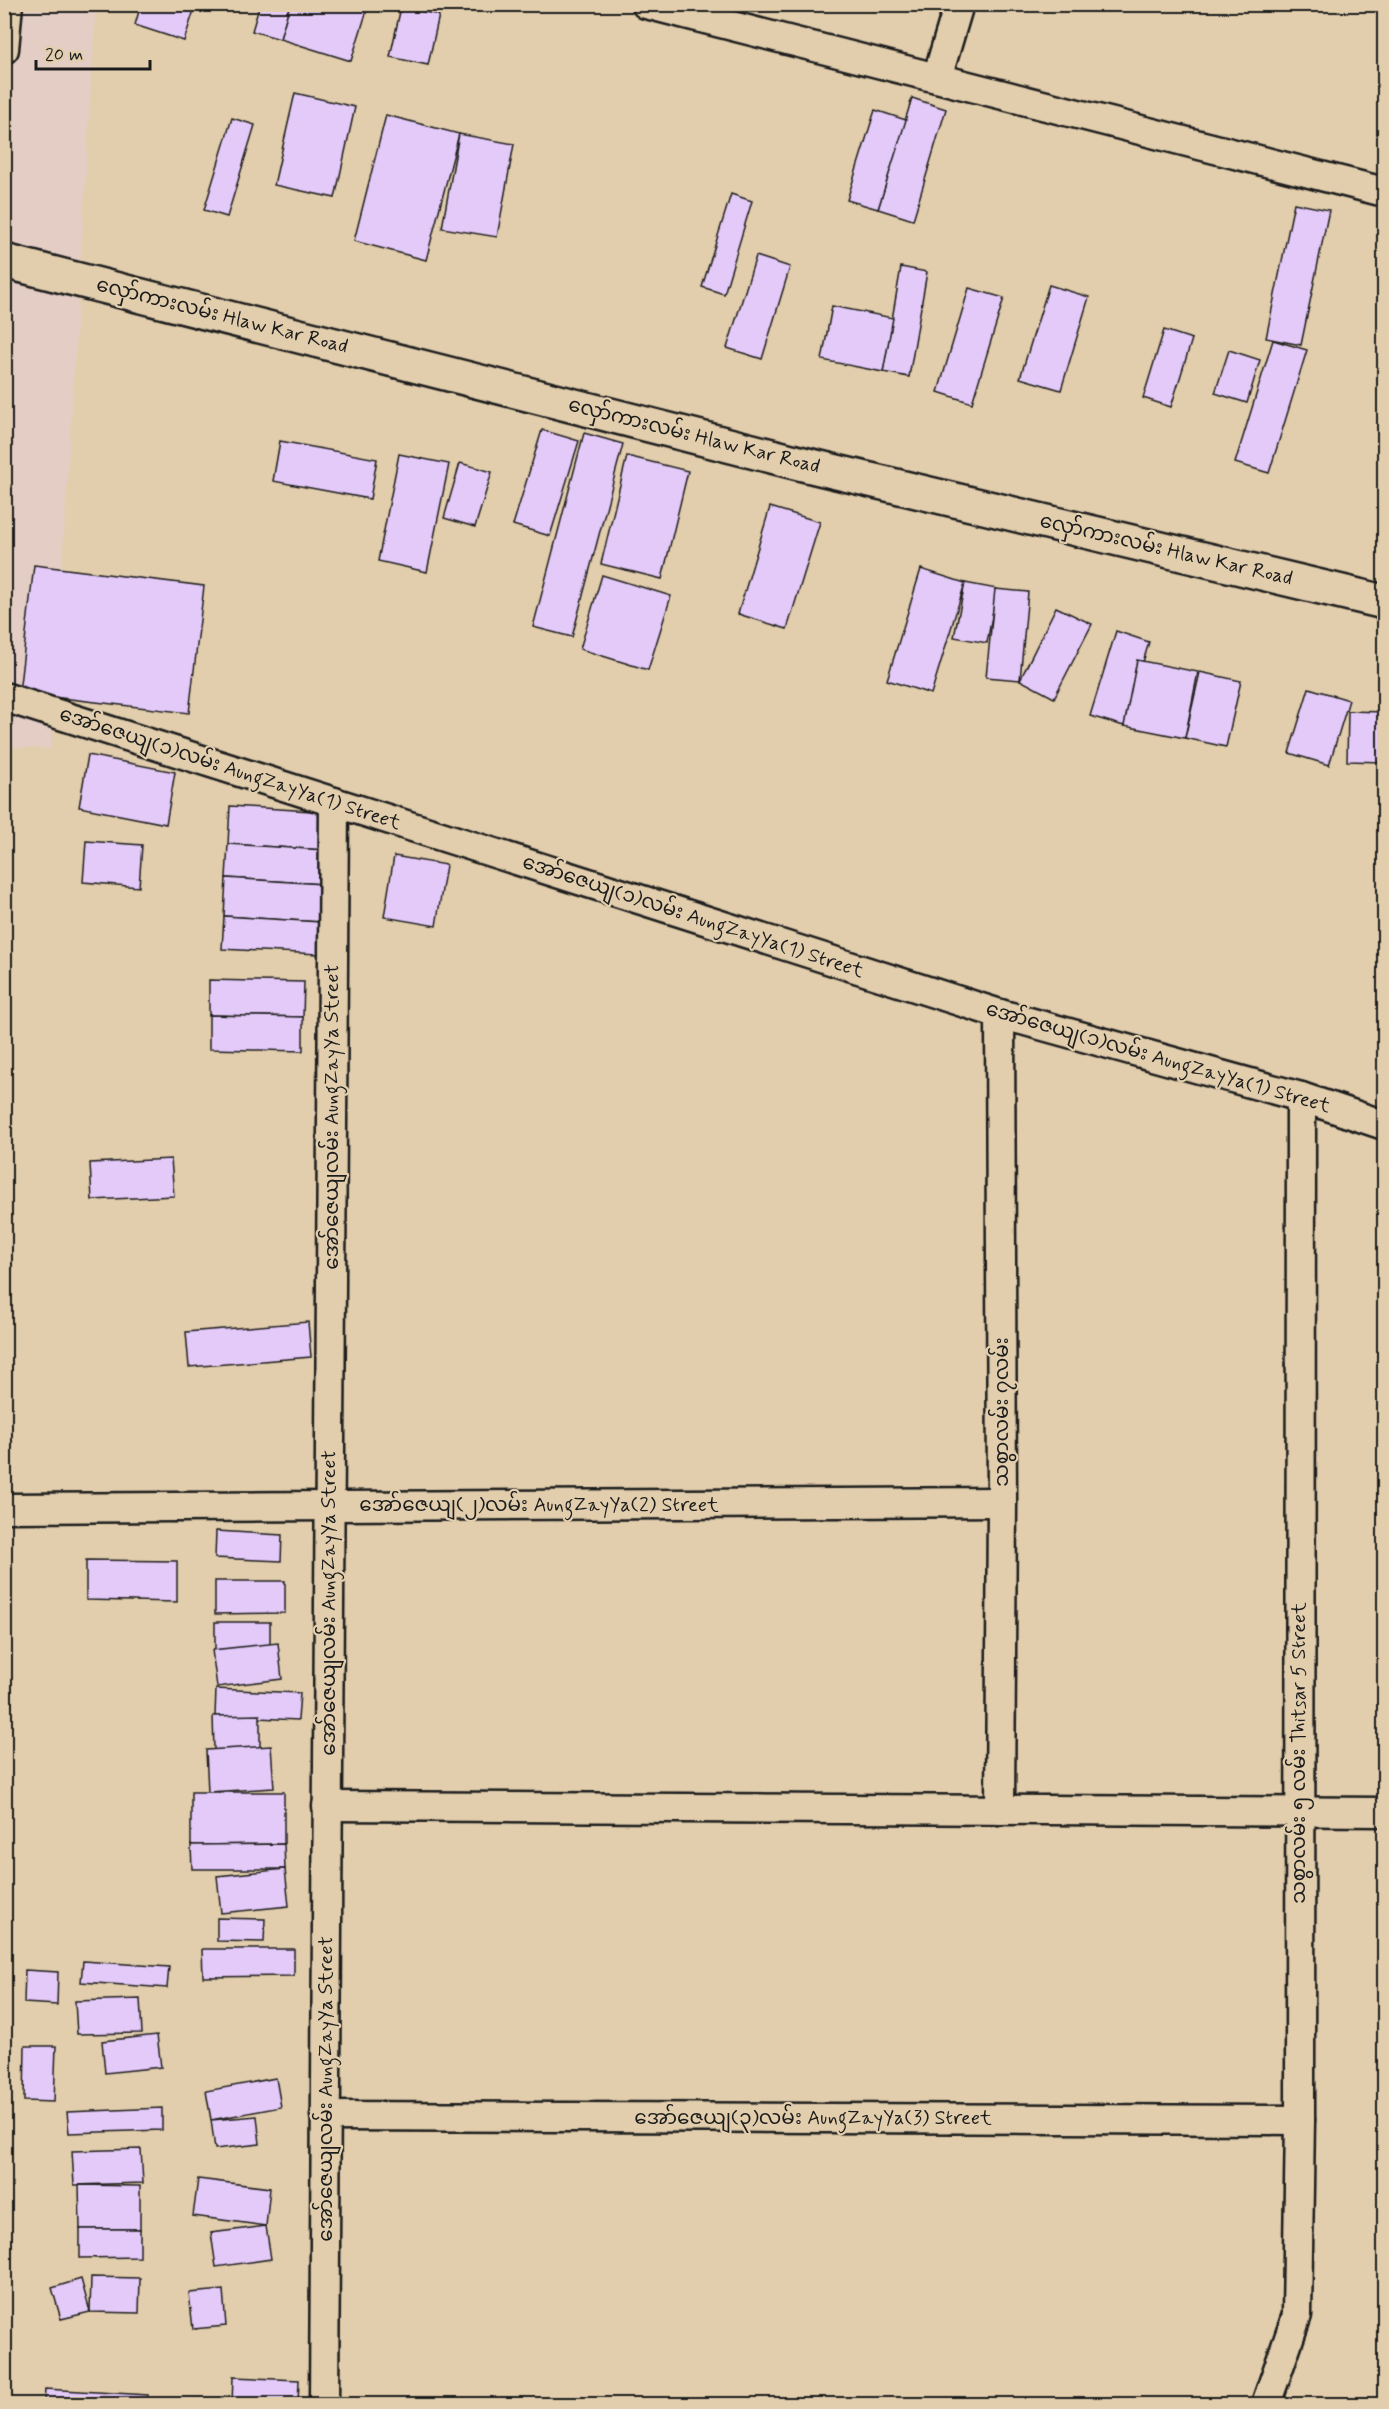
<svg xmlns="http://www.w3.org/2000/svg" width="1389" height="2409" viewBox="0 0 1389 2409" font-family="Mynerve,'Noto Sans Myanmar',sans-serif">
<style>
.built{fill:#e3cdc4}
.building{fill:#e4caf9;stroke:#1c1c1c;stroke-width:1.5}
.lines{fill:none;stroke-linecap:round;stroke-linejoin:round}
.minor-casing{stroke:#1c1c1c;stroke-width:33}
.tertiary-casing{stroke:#1c1c1c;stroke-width:38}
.minor{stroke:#e2cead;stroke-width:28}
.tertiary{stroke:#e2cead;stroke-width:33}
.labels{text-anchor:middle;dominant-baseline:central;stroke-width:4.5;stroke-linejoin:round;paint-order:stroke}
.street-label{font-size:20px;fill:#1c1c1c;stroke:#e2cead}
</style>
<rect width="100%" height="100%" fill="#e2cead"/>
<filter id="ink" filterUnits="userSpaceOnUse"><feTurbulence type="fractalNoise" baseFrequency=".0167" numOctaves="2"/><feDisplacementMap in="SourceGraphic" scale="12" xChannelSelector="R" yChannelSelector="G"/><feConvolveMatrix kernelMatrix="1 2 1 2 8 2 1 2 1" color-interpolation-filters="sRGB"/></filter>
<g filter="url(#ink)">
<polygon class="built" points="5,5 96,5 51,749 5,747"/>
<g class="building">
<polygon points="141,4 187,4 195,7 184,41 135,25"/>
<polygon points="260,4 290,4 280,39 252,31"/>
<polygon points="290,4 369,4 351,61 280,39"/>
<polygon points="401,7 439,15 428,65 390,57"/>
<polygon points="295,93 355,107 335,198 274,185"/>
<polygon points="912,98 946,109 913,220 878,209"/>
<polygon points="875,110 906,120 878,209 847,200"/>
<polygon points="386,115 459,134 426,260 354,241"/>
<polygon points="232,118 255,125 227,217 204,210"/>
<polygon points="459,134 514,144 497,237 442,228"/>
<polygon points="731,194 752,201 724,294 702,287"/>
<polygon points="1294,203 1329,210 1301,345 1266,338"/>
<polygon points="756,256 790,267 762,359 727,348"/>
<polygon points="901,267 927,272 909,377 883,372"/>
<polygon points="1049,285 1089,297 1061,390 1020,378"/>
<polygon points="969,288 1004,298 972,403 938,392"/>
<polygon points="832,306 893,318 883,372 822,360"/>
<polygon points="1164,330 1192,339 1171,407 1143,398"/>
<polygon points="1273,340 1307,350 1269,473 1235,463"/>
<polygon points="1229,350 1260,360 1247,403 1215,393"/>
<polygon points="542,430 579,441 550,536 513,525"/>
<polygon points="584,433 623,444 572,637 533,627"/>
<polygon points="280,441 377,459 370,499 273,481"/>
<polygon points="399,454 449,464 427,572 378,561"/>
<polygon points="627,456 688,471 662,579 601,564"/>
<polygon points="460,463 492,472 475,527 444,518"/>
<polygon points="770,507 820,522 787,629 738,614"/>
<polygon points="34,565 204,586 189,713 19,693"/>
<polygon points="921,569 965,583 931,694 887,680"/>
<polygon points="602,575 671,596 648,670 580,649"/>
<polygon points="965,583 997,589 987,643 954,637"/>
<polygon points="995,589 1028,592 1020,680 986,677"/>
<polygon points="1056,607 1092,624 1054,698 1020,680"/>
<polygon points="1116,631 1149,642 1124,726 1090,716"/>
<polygon points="1137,660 1198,672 1185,738 1124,726"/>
<polygon points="1200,672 1241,681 1226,747 1185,738"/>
<polygon points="1309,688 1349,700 1329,765 1289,753"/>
<polygon points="1348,711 1384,712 1384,762 1347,761"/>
<polygon points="88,755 175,772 166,824 79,807"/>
<polygon points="230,806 327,812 325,850 228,844"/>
<polygon points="86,841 142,845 139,887 83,882"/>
<polygon points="228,844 325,850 323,884 226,878"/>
<polygon points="394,856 446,865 436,926 384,917"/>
<polygon points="226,878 323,884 321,922 224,916"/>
<polygon points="224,916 321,922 318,954 222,949"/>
<polygon points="209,980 304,982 303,1017 209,1015"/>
<polygon points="209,1015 303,1017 303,1051 209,1049"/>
<polygon points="171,1159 174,1196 92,1200 90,1163"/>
<polygon points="308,1322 311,1357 189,1367 186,1332"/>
<polygon points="216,1531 282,1535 281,1561 215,1558"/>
<polygon points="86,1560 177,1561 177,1602 86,1600"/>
<polygon points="215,1581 285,1581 285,1613 215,1614"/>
<polygon points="215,1622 270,1622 270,1651 215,1650"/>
<polygon points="278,1643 282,1679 217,1687 212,1650"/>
<polygon points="216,1689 300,1693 298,1720 215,1716"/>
<polygon points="260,1715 260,1749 214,1750 213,1716"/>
<polygon points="271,1746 274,1788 208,1792 206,1750"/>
<polygon points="191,1792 284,1792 284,1844 191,1845"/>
<polygon points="284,1844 285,1869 192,1869 191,1845"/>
<polygon points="285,1869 289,1906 221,1913 217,1876"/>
<polygon points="217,1918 265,1919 264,1942 217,1941"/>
<polygon points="202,1949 294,1949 294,1976 203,1977"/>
<polygon points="83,1961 169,1967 167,1988 81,1982"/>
<polygon points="25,1970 58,1972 57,2005 24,2003"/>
<polygon points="140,1999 142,2033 77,2034 75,2001"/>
<polygon points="157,2035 161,2067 105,2073 102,2041"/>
<polygon points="25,2046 56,2046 54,2102 24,2101"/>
<polygon points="276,2078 281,2107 211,2120 206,2091"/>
<polygon points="162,2108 162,2130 69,2133 67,2112"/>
<polygon points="257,2116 260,2144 215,2149 211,2120"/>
<polygon points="141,2149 143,2183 74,2185 72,2151"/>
<polygon points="198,2179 270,2188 266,2226 193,2216"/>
<polygon points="79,2185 140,2186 140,2229 80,2229"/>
<polygon points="266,2226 271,2259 216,2267 211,2233"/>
<polygon points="80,2229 140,2229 140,2257 80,2258"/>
<polygon points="91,2277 140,2278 139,2313 90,2312"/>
<polygon points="81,2279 90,2312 61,2319 52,2288"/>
<polygon points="223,2290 226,2326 193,2329 189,2293"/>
<polygon points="233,2377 299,2380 298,2404 232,2404"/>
<polygon points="45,2389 148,2395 147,2404 44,2404"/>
<polygon points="199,2399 199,2404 148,2404 148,2401"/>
</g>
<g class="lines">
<g class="minor-casing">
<g id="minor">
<polyline points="646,4 1384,192"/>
<polyline points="4,49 8,4"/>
<polyline points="937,78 959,4"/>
<polyline points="4,697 1000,1014 1301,1097 1384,1125"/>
<polyline points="1000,1014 1002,1502 1000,1810"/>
<polyline points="4,1508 1002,1502"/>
<polyline points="327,1806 1384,1812"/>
<polyline points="325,2116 1300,2120"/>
<polyline points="324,2404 334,802"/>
<polyline points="1266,2404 1297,2315 1300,2120 1301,1097"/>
</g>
</g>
<g class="tertiary-casing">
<polyline id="tertiary" points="4,261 803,464 1384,602"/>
</g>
<use href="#minor" class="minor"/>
<use href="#tertiary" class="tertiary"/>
</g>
</g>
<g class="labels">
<g class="street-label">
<text transform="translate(222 316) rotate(14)">လှော်ကားလမ်း Hlaw Kar Road</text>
<text transform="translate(694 436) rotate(14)">လှော်ကားလမ်း Hlaw Kar Road</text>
<text transform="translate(1166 550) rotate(13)">လှော်ကားလမ်း Hlaw Kar Road</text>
<text transform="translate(230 769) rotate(18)">အော်ဇေယျ(၁)လမ်း AungZayYa(1) Street</text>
<text transform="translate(693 917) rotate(18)">အော်ဇေယျ(၁)လမ်း AungZayYa(1) Street</text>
<text transform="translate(1158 1058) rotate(16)">အော်ဇေယျ(၁)လမ်း AungZayYa(1) Street</text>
<text transform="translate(332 1117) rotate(-90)">အော်ဇေယျလမ်း AungZayYa Street</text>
<text transform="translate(1002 1412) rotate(-90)">သစွာလမ်း ၇လမ်း</text>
<text x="539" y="1505">အော်ဇေယျ(၂)လမ်း AungZayYa(2) Street</text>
<text transform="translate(329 1603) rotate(-90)">အော်ဇေယျလမ်း AungZayYa Street</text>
<text transform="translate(1299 1753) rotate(-90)">သစွာလမ်း ၅ လမ်း Thitsar 5 Street</text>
<text transform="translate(326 2089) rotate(-90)">အော်ဇေယျလမ်း AungZayYa Street</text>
<text x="813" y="2118">အော်ဇေယျ(၃)လမ်း AungZayYa(3) Street</text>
</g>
</g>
<rect width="1389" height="2409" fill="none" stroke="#e2cead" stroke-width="24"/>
<rect x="12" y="12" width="1365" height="2385" fill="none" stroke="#1c1c1c" stroke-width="2" filter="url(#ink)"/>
<path d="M36 60v9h114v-9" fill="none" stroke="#1c1c1c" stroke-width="3"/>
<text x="45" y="60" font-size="18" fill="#1c1c1c" stroke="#e2cead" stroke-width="4.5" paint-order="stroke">20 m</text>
</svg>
